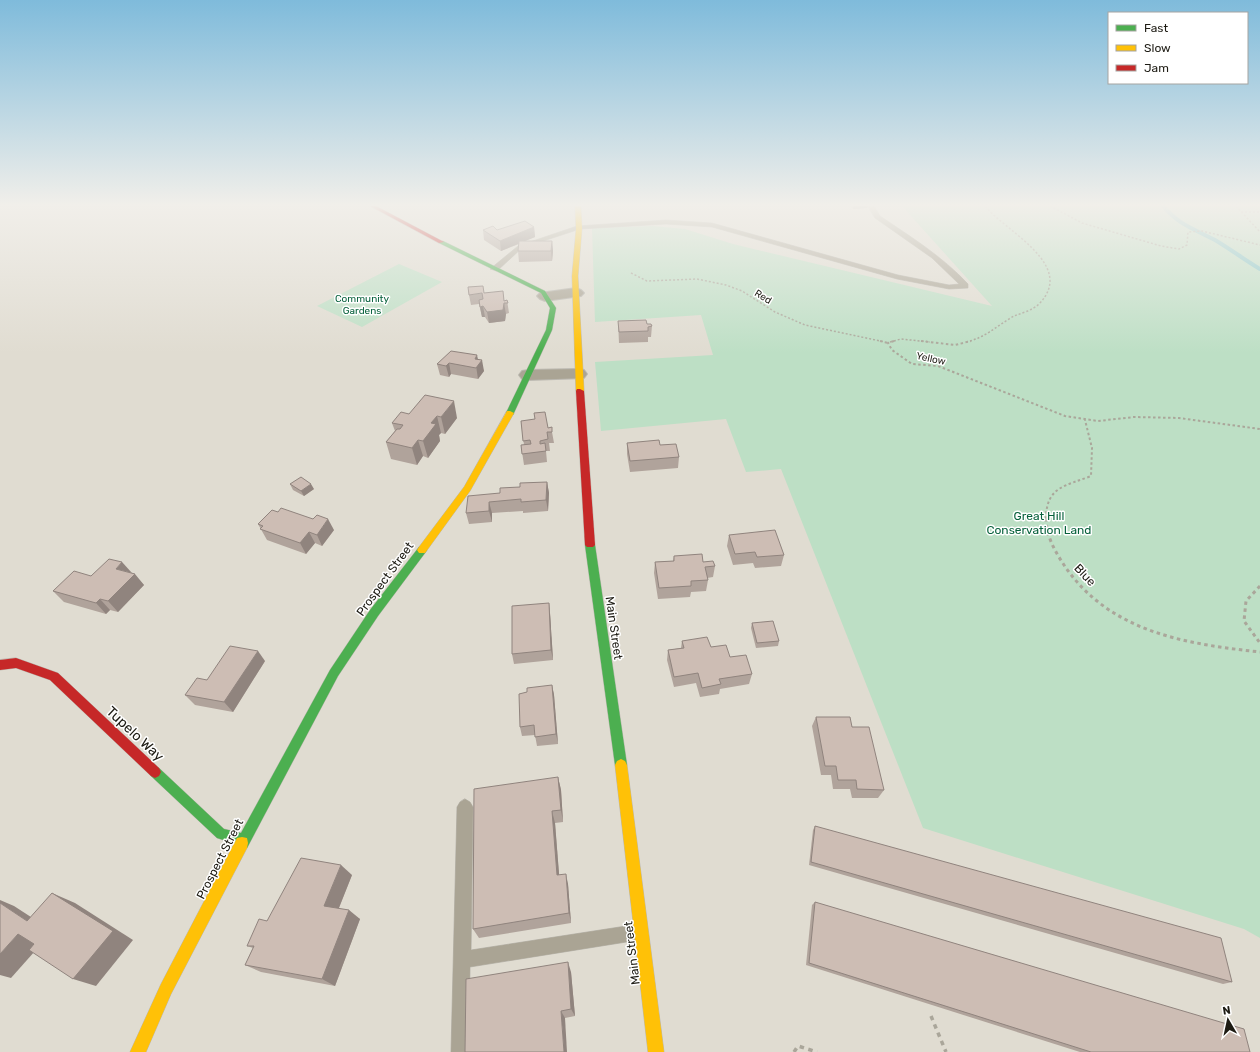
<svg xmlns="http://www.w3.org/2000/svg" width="1260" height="1052" viewBox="0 0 1260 1052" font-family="Rubik,sans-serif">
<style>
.green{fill:#bddfc5}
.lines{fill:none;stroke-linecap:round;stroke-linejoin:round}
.stream{stroke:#82c6c8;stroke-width:4}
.lane-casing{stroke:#bbb8b0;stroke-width:1}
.street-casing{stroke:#bbb8b0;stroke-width:2}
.fast-casing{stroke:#bbb8b0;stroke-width:1}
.slow-casing{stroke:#bbb8b0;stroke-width:1}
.jam-casing{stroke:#bbb8b0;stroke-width:1}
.path-far3{stroke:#aaa69a;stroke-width:1.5;stroke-dasharray:2 2;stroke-linecap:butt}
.path-far2{stroke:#aaa69a;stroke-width:2;stroke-dasharray:2.5 2.5;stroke-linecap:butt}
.path-far1{stroke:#aaa69a;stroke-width:3;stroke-dasharray:3.5 3.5;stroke-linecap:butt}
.path{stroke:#aaa69a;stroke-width:3.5;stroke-dasharray:4.5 4.5;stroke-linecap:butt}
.lane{fill:#aaa494;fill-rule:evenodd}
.street{fill:#aaa494;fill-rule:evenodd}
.fast{fill:#4caf50;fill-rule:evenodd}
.slow{fill:#ffc107;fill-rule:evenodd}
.jam{fill:#c62828;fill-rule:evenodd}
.wall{fill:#b0a39b}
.shaded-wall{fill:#90847e}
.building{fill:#cdbdb4;stroke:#90847e}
.labels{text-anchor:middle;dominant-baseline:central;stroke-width:3;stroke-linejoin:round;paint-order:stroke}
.far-street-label{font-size:10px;fill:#1d1b13;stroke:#fff}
.far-park-label{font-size:10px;fill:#07613c;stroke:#fff}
.park-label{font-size:12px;fill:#07613c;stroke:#fff}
.street-label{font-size:12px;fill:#1d1b13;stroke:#fff}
.near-street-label{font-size:14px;fill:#1d1b13;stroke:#fff}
</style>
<rect width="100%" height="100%" fill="#e0dcd1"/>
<g class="green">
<polygon points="902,206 1260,206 1260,938 1244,929 923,828 781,469 746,472 726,419 601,431 595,362 713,355 701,315 595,322 592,228 653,226 685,229 733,244 992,306"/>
<polygon points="399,264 442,282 362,327 317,306"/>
</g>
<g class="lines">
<path class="stream" d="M1163 206C1179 225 1194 229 1215 240 1230 249 1245 260 1260 269"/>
<g class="lane-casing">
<g id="lane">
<path d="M868 206H874L880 216C911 237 942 256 968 284V288L949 289 897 279 712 227 666 224 580 229 522 248 497 271 490 269 518 246 577 226 666 220 712 223 898 275 949 285 959 284 932 258 875 218Z"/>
<polygon points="465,799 470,802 473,807 471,950 639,924 645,926 647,932 645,938 639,940 470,967 469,1052 451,1052 457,807 460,802"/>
</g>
</g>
<g class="street-casing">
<g id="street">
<polygon points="576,288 581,290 584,293 581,296 545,301 540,299 537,296 540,293"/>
<polygon points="578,369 584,370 587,374 584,378 528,380 522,379 519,375 522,371 528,370"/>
</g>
</g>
<g class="fast-casing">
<g id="fast">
<polygon points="439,241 443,241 545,291 556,308 552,330 513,415 510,415 506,413 546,330 550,308 541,293 439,243"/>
<polygon points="590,541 593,543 595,545 627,765 625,769 621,771 617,769 615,765 585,545 587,543"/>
<polygon points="422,546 425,547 427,550 425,553 378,616 338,676 247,848 242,849 237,848 236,844 217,838 151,776 149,772 151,768 155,766 159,768 224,829 241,833 330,670 370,610 419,547"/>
</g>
</g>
<g class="slow-casing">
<g id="slow">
<polygon points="575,206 581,206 582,229 578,276 584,391 580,393 576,391 572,276 576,229"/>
<polygon points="507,411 510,411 514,413 470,491 425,553 419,553 417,550 419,547 464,487"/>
<polygon points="621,759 625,761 627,765 664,1052 648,1052 615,765 617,761"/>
<polygon points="242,837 247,838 248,843 247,848 171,994 146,1052 130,1052 161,984 237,838"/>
</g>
</g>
<g class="jam-casing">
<g id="jam">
<polygon points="370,206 376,206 444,242 439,243"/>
<polygon points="577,389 580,389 584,391 595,545 593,547 587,547 585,545 576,391"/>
<polygon points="16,658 58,673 159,768 161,772 159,776 155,778 151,776 50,680 16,668 0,670 0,660"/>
</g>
</g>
<g class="path-far3">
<polyline points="1050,206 1082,223 1161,246 1179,249 1187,245 1188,232 1202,231 1260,245"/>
<polyline points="1236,206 1260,232"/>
<polyline points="1241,212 1260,212"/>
<polyline points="631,273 647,281 697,279 726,285 742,291 775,312 805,325 885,342"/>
<polyline points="890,342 901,339 930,342"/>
<path d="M966 342C985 338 998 325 1014 316 1022 313 1033 310 1039 304 1077 265 1006 232 985 206"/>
</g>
<g class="path-far2">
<polyline points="880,341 888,343"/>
<polyline points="894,341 888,343 892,350 912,364 938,366 1065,416 1098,421 1134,417 1179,418 1260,429"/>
<polyline points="921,341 955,345 971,341"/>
<path d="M1046 519C1046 486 1066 486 1091 476L1092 448 1085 420"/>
</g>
<g class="path-far1">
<path d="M1046 518C1046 537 1056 553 1066 568 1112 633 1187 644 1260 652"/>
<polyline points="1260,586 1246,601 1244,621 1260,643"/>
</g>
<g class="path">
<polyline points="931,1016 946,1052"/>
<polyline points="794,1052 798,1046 817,1052"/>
</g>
<use href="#lane" class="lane"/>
<use href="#street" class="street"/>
<use href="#fast" class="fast"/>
<use href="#slow" class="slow"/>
<use href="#jam" class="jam"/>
</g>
<g class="wall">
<polygon points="850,206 868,206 867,208 853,209"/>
<polygon points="534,227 535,237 525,241 552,241 553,251 552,261 519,262 518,251 519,244 501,251 484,240 483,230 497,230"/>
<polygon points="484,293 504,301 507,300 509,313 506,314 505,321 489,323 485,317 482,317 479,304 471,305 469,295"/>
<polygon points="618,321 647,324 652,326 651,337 648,337 648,342 619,343"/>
<polygon points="478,359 484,371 478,379 451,374 449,377 440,375 437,364"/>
<polygon points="409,414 457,418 445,434 441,433 439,435 440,441 428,458 423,456 417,465 391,459 386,442 395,431 392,423"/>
<polygon points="521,421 548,428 552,432 554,443 549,443 550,451 546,451 547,462 524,465 521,445 524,445"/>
<polygon points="627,443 660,445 679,457 678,468 630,472 627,454"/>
<polygon points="547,482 549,493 548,511 523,513 523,511 492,513 492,522 469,524 466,513 500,493 520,487"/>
<polygon points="290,484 314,489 304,496 293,490"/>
<polygon points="258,524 334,530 322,546 315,543 306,554 267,540"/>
<polygon points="729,535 784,555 781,566 755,568 753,563 733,565 727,546"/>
<polygon points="674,556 703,562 715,566 713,577 707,578 708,580 706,591 691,592 690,597 658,599 654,573 655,562 673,561"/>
<polygon points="132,573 144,585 118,612 110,610 106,614 64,602 53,591 91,576"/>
<polygon points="549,603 550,613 553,660 514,664 512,654"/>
<polygon points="752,623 779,641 778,646 756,648 751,628"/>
<polygon points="682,641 711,647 730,657 752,674 749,684 720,689 719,694 700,697 696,683 674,687 667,660 668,650 681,648"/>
<polygon points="265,661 233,712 195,705 185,695 207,680"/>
<polygon points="552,685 554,695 558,744 537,746 535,735 522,736 520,727 527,692"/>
<polygon points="816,717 852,727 884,790 878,798 852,798 850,789 833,789 831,775 821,775 812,726"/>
<polygon points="558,777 561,790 563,822 555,823 559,875 568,884 571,923 479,938 473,929"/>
<polygon points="815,826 1232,982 1223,984 809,865 813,830"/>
<polygon points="352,875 339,908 360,919 335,986 261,972 245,965 253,948 247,946 267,921"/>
<polygon points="815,902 1250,1052 1080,1052 806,965 812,905"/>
<polygon points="571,972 575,1016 565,1018 465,1052"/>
</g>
<g class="shaded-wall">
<polygon points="854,206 868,206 867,208 853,209"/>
<polygon points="534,227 535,237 501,251 500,241"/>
<polygon points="552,241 553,251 552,261 551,251"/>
<polygon points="504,303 506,314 505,321 489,323 487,312"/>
<polygon points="483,306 485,317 482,317 480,307"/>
<polygon points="477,355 479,364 482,360 484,371 478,379 475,359"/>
<polygon points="449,363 451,374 449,377 446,366"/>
<polygon points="454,401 457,418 445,434 441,417"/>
<polygon points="437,416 441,433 439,435 440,441 428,458 423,441 431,423"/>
<polygon points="418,440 423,456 417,465 412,448"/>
<polygon points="547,482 549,493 548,511 546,500"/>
<polygon points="311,484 314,489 304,496 301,491"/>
<polygon points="489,502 492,513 492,522 489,511"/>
<polygon points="328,519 334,530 322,546 317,535"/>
<polygon points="309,532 315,543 306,554 300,543"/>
<polygon points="122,562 132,573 116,569"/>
<polygon points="135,574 144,585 118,612 108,601"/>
<polygon points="100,599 110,610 106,614 96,603"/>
<polygon points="549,603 550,613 553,660 551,650"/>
<polygon points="258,651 265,661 233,712 224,702"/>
<polygon points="552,685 554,695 558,744 556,734"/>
<polygon points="558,777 561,790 563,822 561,810"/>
<polygon points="552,811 555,823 560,886 557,875"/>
<polygon points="341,865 352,875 336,915 324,906"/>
<polygon points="566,874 568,884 571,923 569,913"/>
<polygon points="52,893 75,903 133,940 96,986 73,979"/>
<polygon points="0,900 14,906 51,930 27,921 0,903"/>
<polygon points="349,910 360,919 335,986 322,979"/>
<polygon points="18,934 43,942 11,978 0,975 0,954"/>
<polygon points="568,962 571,972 575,1016 571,1009"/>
<polygon points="561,1011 565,1018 567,1052 564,1052"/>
</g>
<g class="building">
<polygon points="525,221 534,227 500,241 483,230 493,226 497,230"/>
<polygon points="519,241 552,241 551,251 518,251"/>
<polygon points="483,286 484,293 503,291 504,301 507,300 508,303 504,303 503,310 487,312 483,306 480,307 479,300 483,299 482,293 469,295 468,287"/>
<polygon points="646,320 647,324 651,324 652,326 648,327 648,331 619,332 618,321"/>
<polygon points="451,351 477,355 475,359 482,360 476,368 449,363 446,366 437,364"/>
<polygon points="425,395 454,401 441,417 437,416 431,423 436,424 423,441 418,440 412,448 386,442 397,429 400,429 403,425 392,423 401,412 409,414"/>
<polygon points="545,412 548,428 552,427 552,432 547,432 548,439 540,441 540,444 545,443 546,451 522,454 521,445 531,444 530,440 523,441 521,421 535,419 534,413"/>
<polygon points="659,440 660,445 676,444 679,457 630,461 627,443"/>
<polygon points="301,477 311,484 301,491 290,484"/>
<polygon points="547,482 546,500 521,502 521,499 489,502 489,511 466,513 468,496 500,493 500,488 520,487 520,483"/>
<polygon points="281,508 313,519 317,515 328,519 317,535 309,532 300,543 260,529 263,526 258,524 272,510 278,512"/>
<polygon points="775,530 784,555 757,557 755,552 735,554 729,535"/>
<polygon points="702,554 703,562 713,561 715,566 705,567 708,580 691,581 691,586 659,588 655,562 674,561 674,556"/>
<polygon points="109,559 122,562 116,569 135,574 108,601 100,599 96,603 53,591 74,571 91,576"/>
<polygon points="549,603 551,650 512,654 512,606"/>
<polygon points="773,621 779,641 757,643 752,623"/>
<polygon points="707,637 711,647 726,645 730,657 746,655 752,674 719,679 721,684 702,688 698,673 674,677 668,650 684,648 682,641"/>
<polygon points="230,646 258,651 224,702 185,695 197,678 207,680"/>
<polygon points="552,685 556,734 535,737 534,725 520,727 519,694 527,692 527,688"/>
<polygon points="816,717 850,717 852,727 869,727 884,790 857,789 856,780 838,780 836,766 825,766"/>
<polygon points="558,777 561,810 552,811 557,875 566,874 569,913 473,929 474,789"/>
<polygon points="815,826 1221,938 1232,982 811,862"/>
<polygon points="301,858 341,865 324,906 349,910 322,979 245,965 254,946 247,946 259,919 267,921"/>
<polygon points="52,893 113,931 73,979 29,950 34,944 18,934 0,954 0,903 27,921"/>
<polygon points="815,902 1244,1029 1250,1052 1091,1052 809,963"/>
<polygon points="568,962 571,1009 561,1011 564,1052 465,1052 466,979"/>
</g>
<linearGradient id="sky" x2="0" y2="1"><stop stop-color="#7fbbdb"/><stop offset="0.58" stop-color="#f1efea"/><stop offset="1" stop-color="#f1efea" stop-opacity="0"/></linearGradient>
<rect width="1260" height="353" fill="url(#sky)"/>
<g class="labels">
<g class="far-street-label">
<text transform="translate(763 297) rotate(31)">Red</text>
<text transform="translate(931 359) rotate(12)">Yellow</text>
</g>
<g class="far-park-label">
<text x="362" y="299">Community<tspan x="362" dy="12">Gardens</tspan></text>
</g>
<g class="park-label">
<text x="1039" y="516">Great Hill<tspan x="1039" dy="14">Conservation Land</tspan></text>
</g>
<g class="street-label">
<text transform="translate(1085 575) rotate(46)">Blue</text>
<text transform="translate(385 579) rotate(-54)">Prospect Street</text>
<text transform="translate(614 628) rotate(82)">Main Street</text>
<text transform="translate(220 859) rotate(-63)">Prospect Street</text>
<text transform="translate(632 953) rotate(-97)">Main Street</text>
</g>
<g class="near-street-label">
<text transform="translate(135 734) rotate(43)">Tupelo Way</text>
</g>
</g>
<rect x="1108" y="12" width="140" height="72" fill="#ffffff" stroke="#a5a4a1"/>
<rect x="1116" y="25" width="20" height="6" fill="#4caf50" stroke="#a5a4a1"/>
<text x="1144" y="32" font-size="12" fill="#1d1b13">Fast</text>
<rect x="1116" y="45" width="20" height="6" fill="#ffc107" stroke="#a5a4a1"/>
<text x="1144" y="52" font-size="12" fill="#1d1b13">Slow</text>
<rect x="1116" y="65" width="20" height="6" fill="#c62828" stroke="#a5a4a1"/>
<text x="1144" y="72" font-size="12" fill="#1d1b13">Jam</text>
<g transform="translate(1228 1020) rotate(351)" stroke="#ffffff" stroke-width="3" paint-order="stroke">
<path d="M0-3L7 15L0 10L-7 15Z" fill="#1d1b13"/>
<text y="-6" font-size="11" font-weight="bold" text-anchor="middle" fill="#1d1b13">N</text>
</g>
</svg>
